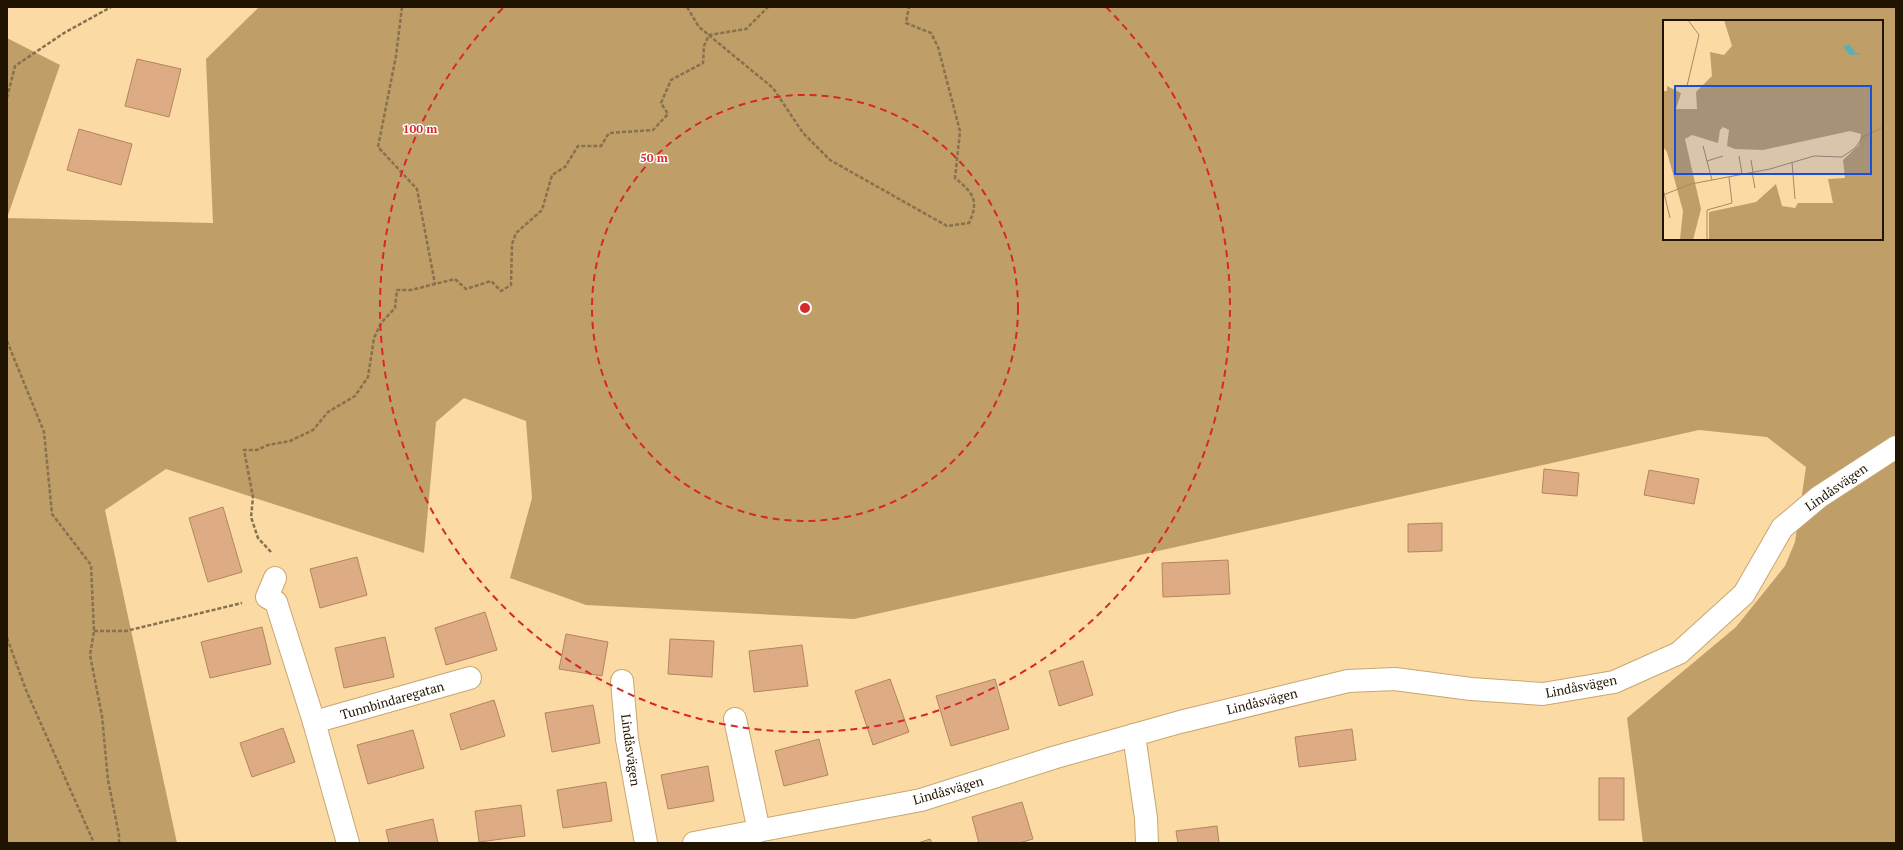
<svg xmlns="http://www.w3.org/2000/svg" width="1903" height="850" viewBox="0 0 1903 850" font-family="'PT Serif',serif">
<style>
.forest{fill:#bf9e67;fill-rule:evenodd}
.building{fill:#ddac84;stroke:#b4855e}
.lines{fill:none;stroke-linecap:round;stroke-linejoin:round}
.minor-casing{stroke:#c7a772;stroke-width:24}
.path{stroke:#87714e;stroke-width:2.5;stroke-dasharray:4 2;stroke-linecap:butt}
.minor{stroke:#fff;stroke-width:22}
.ring{fill:none;stroke:#d62828;stroke-width:2;stroke-dasharray:7 5}
.labels{text-anchor:middle;dominant-baseline:central;stroke-width:3;stroke-linejoin:round;paint-order:stroke}
.street-label{font-size:13px;fill:#201401;stroke:#fff}
.inset-road{fill:none;stroke:#a38b63;stroke-width:1}
.view{fill:#1d4ed8;fill-opacity:0.15;stroke:#1d4ed8;stroke-width:2}
.inset-edge{fill:none;stroke:#201401;stroke-width:2}
.centre{fill:#d62828;stroke:#fff;stroke-width:2}
.ring-label{font-size:12px;text-anchor:middle;font-weight:bold;fill:#d62828;stroke:#fff;stroke-width:3;stroke-linejoin:round;paint-order:stroke}
</style>
<rect width="100%" height="100%" fill="#fbdaa4"/>
<path class="forest" d="M259 7H1896V843H1643L1627 718 1736 627 1785 566 1795 542 1806 467 1767 437 1699 430 854 619 586 605 510 578 532 498 526 421 464 398 436 422 424 553 166 469 105 510 177 843H7V38L60 65 7 218 213 223 206 59ZM1664 21H1882V239H1664Z"/>
<g class="building">
<polygon points="137,59 181,69 169,117 125,106"/>
<polygon points="79,129 132,144 121,185 67,170"/>
<polygon points="1544,469 1579,473 1577,496 1542,493"/>
<polygon points="1649,470 1699,479 1694,504 1644,495"/>
<polygon points="223,507 242,572 208,582 189,518"/>
<polygon points="1442,523 1442,551 1408,552 1408,524"/>
<polygon points="357,557 367,595 320,608 310,569"/>
<polygon points="1228,560 1230,594 1163,597 1162,563"/>
<polygon points="485,612 497,650 446,665 435,628"/>
<polygon points="262,627 271,664 210,678 201,642"/>
<polygon points="566,634 608,642 602,676 559,669"/>
<polygon points="385,637 394,677 344,688 335,648"/>
<polygon points="670,639 714,641 712,677 668,674"/>
<polygon points="802,645 808,686 754,692 749,651"/>
<polygon points="1083,661 1093,695 1059,706 1049,671"/>
<polygon points="890,679 909,732 873,745 855,691"/>
<polygon points="995,679 1009,729 951,746 936,696"/>
<polygon points="494,700 505,736 461,750 450,714"/>
<polygon points="593,705 600,743 552,752 545,713"/>
<polygon points="283,728 295,762 252,777 240,743"/>
<polygon points="1352,729 1356,760 1299,767 1295,737"/>
<polygon points="413,730 424,768 368,784 357,745"/>
<polygon points="819,739 828,775 784,786 775,751"/>
<polygon points="708,766 714,801 668,809 661,775"/>
<rect x="1599" y="778" width="25" height="42"/>
<polygon points="606,782 612,821 563,828 557,790"/>
<polygon points="1022,802 1033,839 1019,843 979,843 972,817"/>
<polygon points="521,805 525,836 479,842 475,811"/>
<polygon points="433,819 438,843 389,843 386,830"/>
<polygon points="1217,826 1219,843 1178,843 1176,831"/>
<polygon points="930,839 932,843 918,843"/>
</g>
<g class="lines">
<g class="minor-casing">
<g id="minor">
<polyline points="275,578 267,597 276,602 314,722 348,843"/>
<polyline points="622,681 627,739 646,843"/>
<polyline points="735,719 759,831"/>
<polyline points="314,722 470,678"/>
<polyline points="1134,735 1146,818 1147,843"/>
<polyline points="694,843 921,800 1056,757 1180,722 1348,681 1395,679 1471,689 1543,694 1614,682 1679,653 1744,594 1782,528 1819,497 1896,447"/>
</g>
</g>
<g class="path">
<polyline points="402,7 396,56 378,147 417,189 435,284"/>
<path d="M687 7 699 27 773 88 803 133 830 160 947 226 969 223C980 200 972 192 955 178L960 131 938 47 931 33 906 23 909 7"/>
<polyline points="7,98 15,66 64,33 111,7"/>
<polyline points="7,341 44,432 52,514 91,565 94,631 90,655 102,716 108,780 119,835 119,843"/>
<polyline points="271,552 258,538 251,517 253,497 244,450 257,450 268,445 290,441 313,430 328,412 355,396 368,377 374,338 381,323 395,308 397,290 411,290 455,279 466,289 491,281 501,291 511,285 512,244 516,233 542,210 552,175 565,167 578,146 601,146 609,133 653,130 668,114 661,103 671,80 703,63 704,46 709,35 746,29 768,7"/>
<polyline points="94,631 126,631 242,603"/>
<polyline points="7,638 26,690 94,843"/>
</g>
<use href="#minor" class="minor"/>
</g>
<g class="ring">
<circle cx="805" cy="308" r="213"/>
<path d="M1106 7A425 425 0 1 1 504 7"/>
</g>
<g class="labels">
<g class="street-label">
<text transform="translate(1836 487) rotate(-35)">Lindåsvägen</text>
<text transform="translate(1581 686) rotate(-11)">Lindåsvägen</text>
<text transform="translate(392 700) rotate(-16)">Tunnbindaregatan</text>
<text transform="translate(1262 701) rotate(-14)">Lindåsvägen</text>
<text transform="translate(631 750) rotate(82)">Lindåsvägen</text>
<text transform="translate(948 790) rotate(-16)">Lindåsvägen</text>
</g>
</g>
<g transform="translate(1663 20)">
<rect width="220" height="220" fill="#fbdaa4"/>
<path d="M61 0H220V220H46V192L93 182 113 164 119 186 132 188 135 183H170L165 159 182 158 180 140 196 125 198 114 187 111 100 130 72 129 64 126 66 110 60 107 57 110 55 123 29 115 22 119 38 189 30 220 17 219 20 191 4 132 0 127V71H4V66L18 73 13 89H34L33 72 49 56 47 32 61 35 69 26Z" fill="#bf9e67"/>
<path d="M186 24 192 32 198 34 187 35 180 27Z" fill="#5aafb3"/>
<path class="inset-road" d="M24 66 36 15 25 0M40 126 49 160M76 136 79 154M88 140 90 152M44 141 60 136M129 142 132 179M89 152 92 168M0 169 7 198M0 175 28 164 107 149 151 136 179 137 192 128 200 117 220 107M44 220V190L69 183 66 157"/>
<path class="view" d="M12 66H208V154H12Z"/>
<rect width="220" height="220" class="inset-edge"/>
</g>
<circle cx="805" cy="308" r="6" class="centre"/>
<g class="ring-label">
<text x="420" y="133">100 m</text>
<text x="654" y="162">50 m</text>
</g>
<rect width="1903" height="850" fill="none" stroke="#201401" stroke-width="16"/>
</svg>
